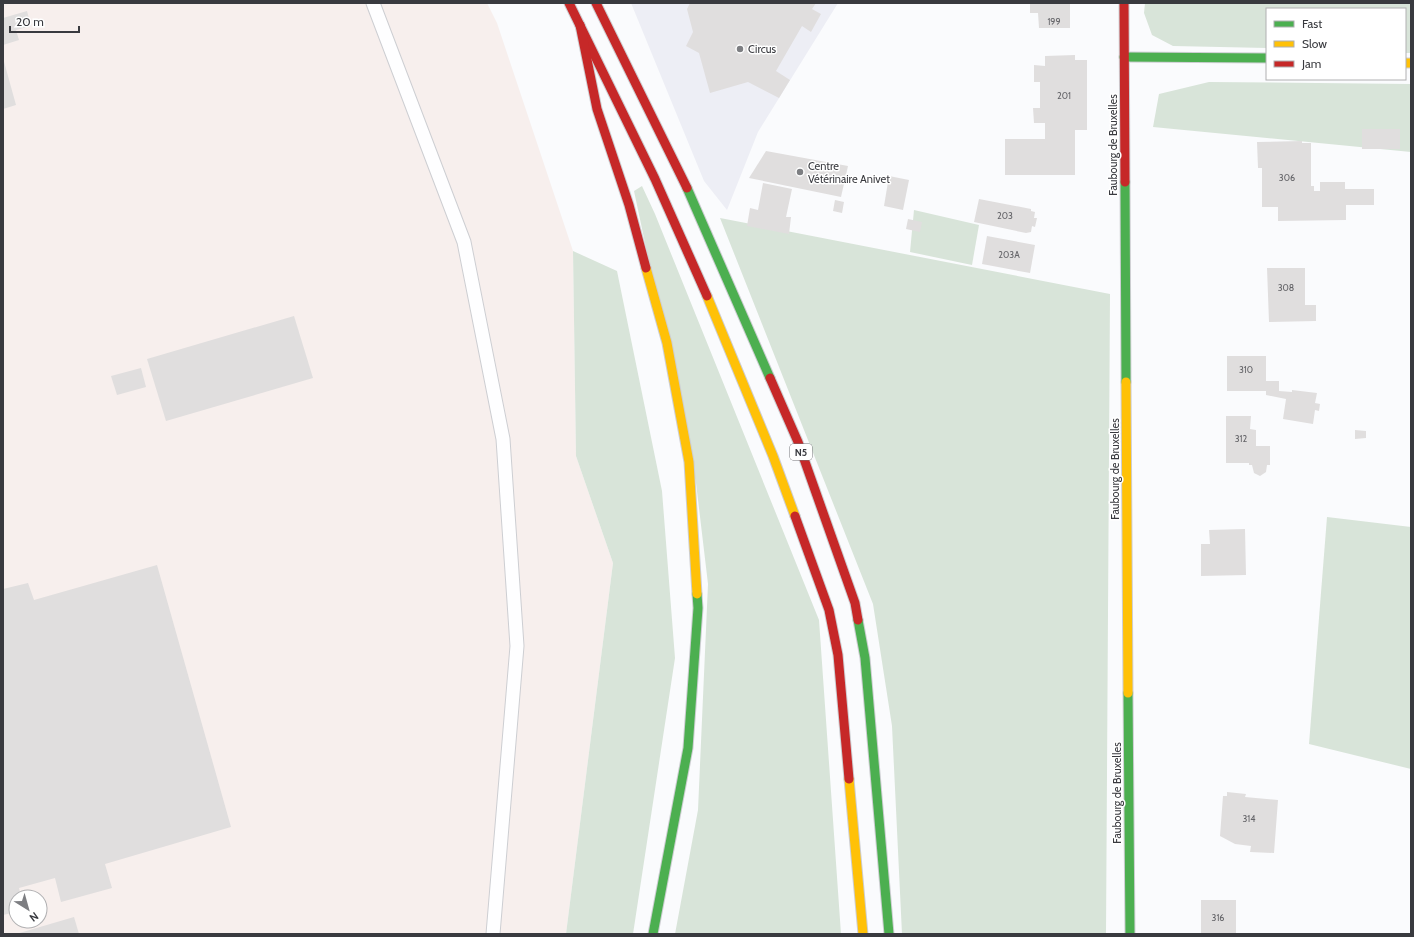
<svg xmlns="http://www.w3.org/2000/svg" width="1414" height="937" viewBox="0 0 1414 937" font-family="Cabin,sans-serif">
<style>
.built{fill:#edeef5}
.industrial{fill:#f7efed;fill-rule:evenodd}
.green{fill:#d8e4d9}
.building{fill:#e0dede}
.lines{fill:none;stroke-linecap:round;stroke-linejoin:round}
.lane-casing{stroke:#cdced2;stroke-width:15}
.fast-casing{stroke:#cdced2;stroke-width:11}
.slow-casing{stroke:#cdced2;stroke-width:11}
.jam-casing{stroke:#cdced2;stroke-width:11}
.lane{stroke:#fefeff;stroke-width:13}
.fast{stroke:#4caf50;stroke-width:9}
.slow{stroke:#ffc107;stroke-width:9}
.jam{stroke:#c62828;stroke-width:9}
.poi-dot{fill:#7d7e82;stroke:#fff;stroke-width:1.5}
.labels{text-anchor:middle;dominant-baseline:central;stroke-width:3;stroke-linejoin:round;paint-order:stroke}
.number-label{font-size:9px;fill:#636367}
.shield{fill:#fff;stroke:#747579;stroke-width:1}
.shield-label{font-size:10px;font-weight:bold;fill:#393a3f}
.poi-label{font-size:11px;fill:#393a3f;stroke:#fff;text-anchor:start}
.street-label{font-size:11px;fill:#393a3f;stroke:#fff}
</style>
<rect width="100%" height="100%" fill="#fafbfd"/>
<polygon class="built" points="631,3 838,3 758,132 727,210 704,181"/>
<path class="industrial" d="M3 3H487L497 23 573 251 576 456 613 563 566 934H3ZM16 897H40V921H16Z"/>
<g class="green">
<polygon points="1145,3 1411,3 1411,53 1405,53 1405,9 1267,9 1267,48 1173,46 1152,35 1144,13"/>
<polygon points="1209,82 1411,84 1411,152 1153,127 1159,94"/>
<polygon points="642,186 655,214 819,620 841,934 675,934 698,810 708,584 696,483 634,191"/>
<polygon points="914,210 979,225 972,265 910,252"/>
<polygon points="720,218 1110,294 1106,934 902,934 892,726 873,604"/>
<polygon points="573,251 617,271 662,491 675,658 633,934 566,934 613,563 576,456"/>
<polygon points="1327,517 1411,527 1411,769 1309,744"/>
</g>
<g class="building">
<polygon points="690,3 816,3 812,9 821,14 811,32 802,26 776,71 790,80 779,98 748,82 710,93 699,53 686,46 693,32 687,9"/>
<polygon points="1030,3 1070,3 1070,28 1039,28 1038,13 1030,13"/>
<polygon points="27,11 31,26 16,30 19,40 3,45 3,18"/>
<polygon points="1075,55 1075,60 1087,60 1087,130 1075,130 1075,175 1005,175 1005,139 1045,139 1045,123 1034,123 1033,108 1040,108 1040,82 1034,82 1034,65 1045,66 1045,56"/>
<polygon points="3,58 16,105 3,109"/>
<rect x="1362" y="129" width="38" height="20"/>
<polygon points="1302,141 1302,143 1311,143 1311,186 1314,186 1314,191 1320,191 1320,182 1345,182 1345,189 1374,189 1374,205 1346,205 1346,220 1278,221 1278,207 1262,207 1262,168 1258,168 1257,142"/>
<polygon points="766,151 848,166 841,197 749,178"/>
<polygon points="889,176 909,180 903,210 884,206"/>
<polygon points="763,183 792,189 786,217 791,217 789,234 747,226 750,208 758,210"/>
<polygon points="979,199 1031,209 1031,211 1035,212 1034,218 1037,218 1035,227 1032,226 1031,232 1026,233 974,222"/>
<polygon points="835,200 844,202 842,213 833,211"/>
<polygon points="908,219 922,222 920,232 906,229"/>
<polygon points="987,236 1035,245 1030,273 982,264"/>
<polygon points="1267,268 1305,268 1305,305 1316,305 1316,321 1269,322"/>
<polygon points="294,316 313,378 166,421 147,359"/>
<polygon points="1227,356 1266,356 1266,381 1279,381 1279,391 1292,392 1292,390 1317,393 1315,403 1320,404 1319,411 1315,410 1313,424 1283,419 1286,399 1266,395 1266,391 1227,391"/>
<polygon points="141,368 146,387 117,395 111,376"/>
<polygon points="1226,416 1251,416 1250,429 1256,430 1256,446 1270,446 1270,465 1267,465 1266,472 1260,476 1254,473 1252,465 1249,465 1249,463 1226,463"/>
<polygon points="1355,430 1366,431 1366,438 1355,439"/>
<polygon points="1245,529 1246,575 1201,576 1201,544 1210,544 1209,530"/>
<polygon points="157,565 231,827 105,864 112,888 61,902 55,878 19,888 21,897 16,897 16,912 3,915 3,589 28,583 34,600"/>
<polygon points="1227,792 1246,794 1245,797 1278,800 1274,853 1250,852 1251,846 1235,844 1220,836 1223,796 1227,796"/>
<rect x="1201" y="900" width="35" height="34"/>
<polygon points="74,917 79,934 16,934"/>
</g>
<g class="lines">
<g class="lane-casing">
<polyline id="lane" points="373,3 464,242 503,439 517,646 493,934"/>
</g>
<g class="fast-casing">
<g id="fast">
<polyline points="1124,57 1267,58"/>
<polyline points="1125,182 1126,382"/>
<polyline points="687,188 770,378"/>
<polyline points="858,620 865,658 889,934"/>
<polyline points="1128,693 1130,934"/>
<polyline points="653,934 688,748 698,608 697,594"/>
</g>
</g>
<g class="slow-casing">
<g id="slow">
<polyline points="1405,63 1411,63"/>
<polyline points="646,268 667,343 689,462 697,594"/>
<polyline points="707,296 773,456 795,516"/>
<polyline points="1126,382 1128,693"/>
<polyline points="849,779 863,934"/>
</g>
</g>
<g class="jam-casing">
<g id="jam">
<polyline points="569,3 655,179 707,296"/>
<polyline points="596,3 687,188"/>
<polyline points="1124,3 1125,182"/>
<polyline points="580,25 597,109 629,205 646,268"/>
<polyline points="770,378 798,442 855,603 858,620"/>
<polyline points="795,516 829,610 838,655 849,779"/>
</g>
</g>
<use href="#lane" class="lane"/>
<use href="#fast" class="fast"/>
<use href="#slow" class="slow"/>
<use href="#jam" class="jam"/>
</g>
<g class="poi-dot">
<circle cx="740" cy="49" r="4"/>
<circle cx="800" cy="172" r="4"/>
</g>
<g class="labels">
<g class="number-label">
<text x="1054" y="21">199</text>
<text x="1064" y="95">201</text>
<text x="1287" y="177">306</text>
<text x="1005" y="215">203</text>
<text x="1009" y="254">203A</text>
<text x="1286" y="287">308</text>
<text x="1246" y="369">310</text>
<text x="1241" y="438">312</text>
<text x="1249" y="818">314</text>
<text x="1218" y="917">316</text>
</g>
<rect class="shield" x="790" y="444" width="22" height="16" rx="3"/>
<g class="shield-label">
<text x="801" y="452">N5</text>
</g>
<g class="poi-label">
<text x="748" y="49">Circus</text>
<text x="808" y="166">Centre<tspan x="808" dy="13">Vétérinaire Anivet</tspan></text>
</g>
<g class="street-label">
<text transform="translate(1113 145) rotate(-90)">Faubourg de Bruxelles</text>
<text transform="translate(1115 469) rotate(-90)">Faubourg de Bruxelles</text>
<text transform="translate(1117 793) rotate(-90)">Faubourg de Bruxelles</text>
</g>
</g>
<rect width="1414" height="937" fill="none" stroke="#393a3f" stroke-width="8"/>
<rect x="1266" y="8" width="140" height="72" fill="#ffffff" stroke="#b0b0b2"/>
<rect x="1274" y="21" width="20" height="6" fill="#4caf50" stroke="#b0b0b2"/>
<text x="1302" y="28" font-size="12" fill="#393a3f">Fast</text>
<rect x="1274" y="41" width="20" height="6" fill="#ffc107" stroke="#b0b0b2"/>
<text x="1302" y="48" font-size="12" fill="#393a3f">Slow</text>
<rect x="1274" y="61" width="20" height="6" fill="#c62828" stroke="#b0b0b2"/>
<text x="1302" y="68" font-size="12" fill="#393a3f">Jam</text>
<g transform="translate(28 909) rotate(143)"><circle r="19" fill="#ffffff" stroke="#b0b0b2"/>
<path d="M0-3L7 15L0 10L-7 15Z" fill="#7d7e82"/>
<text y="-6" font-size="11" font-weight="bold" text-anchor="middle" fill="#393a3f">N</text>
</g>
<path d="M10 26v6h69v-6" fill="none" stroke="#393a3f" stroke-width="2"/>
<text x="16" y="26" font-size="12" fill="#393a3f" stroke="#ffffff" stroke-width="3" paint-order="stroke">20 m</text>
</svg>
